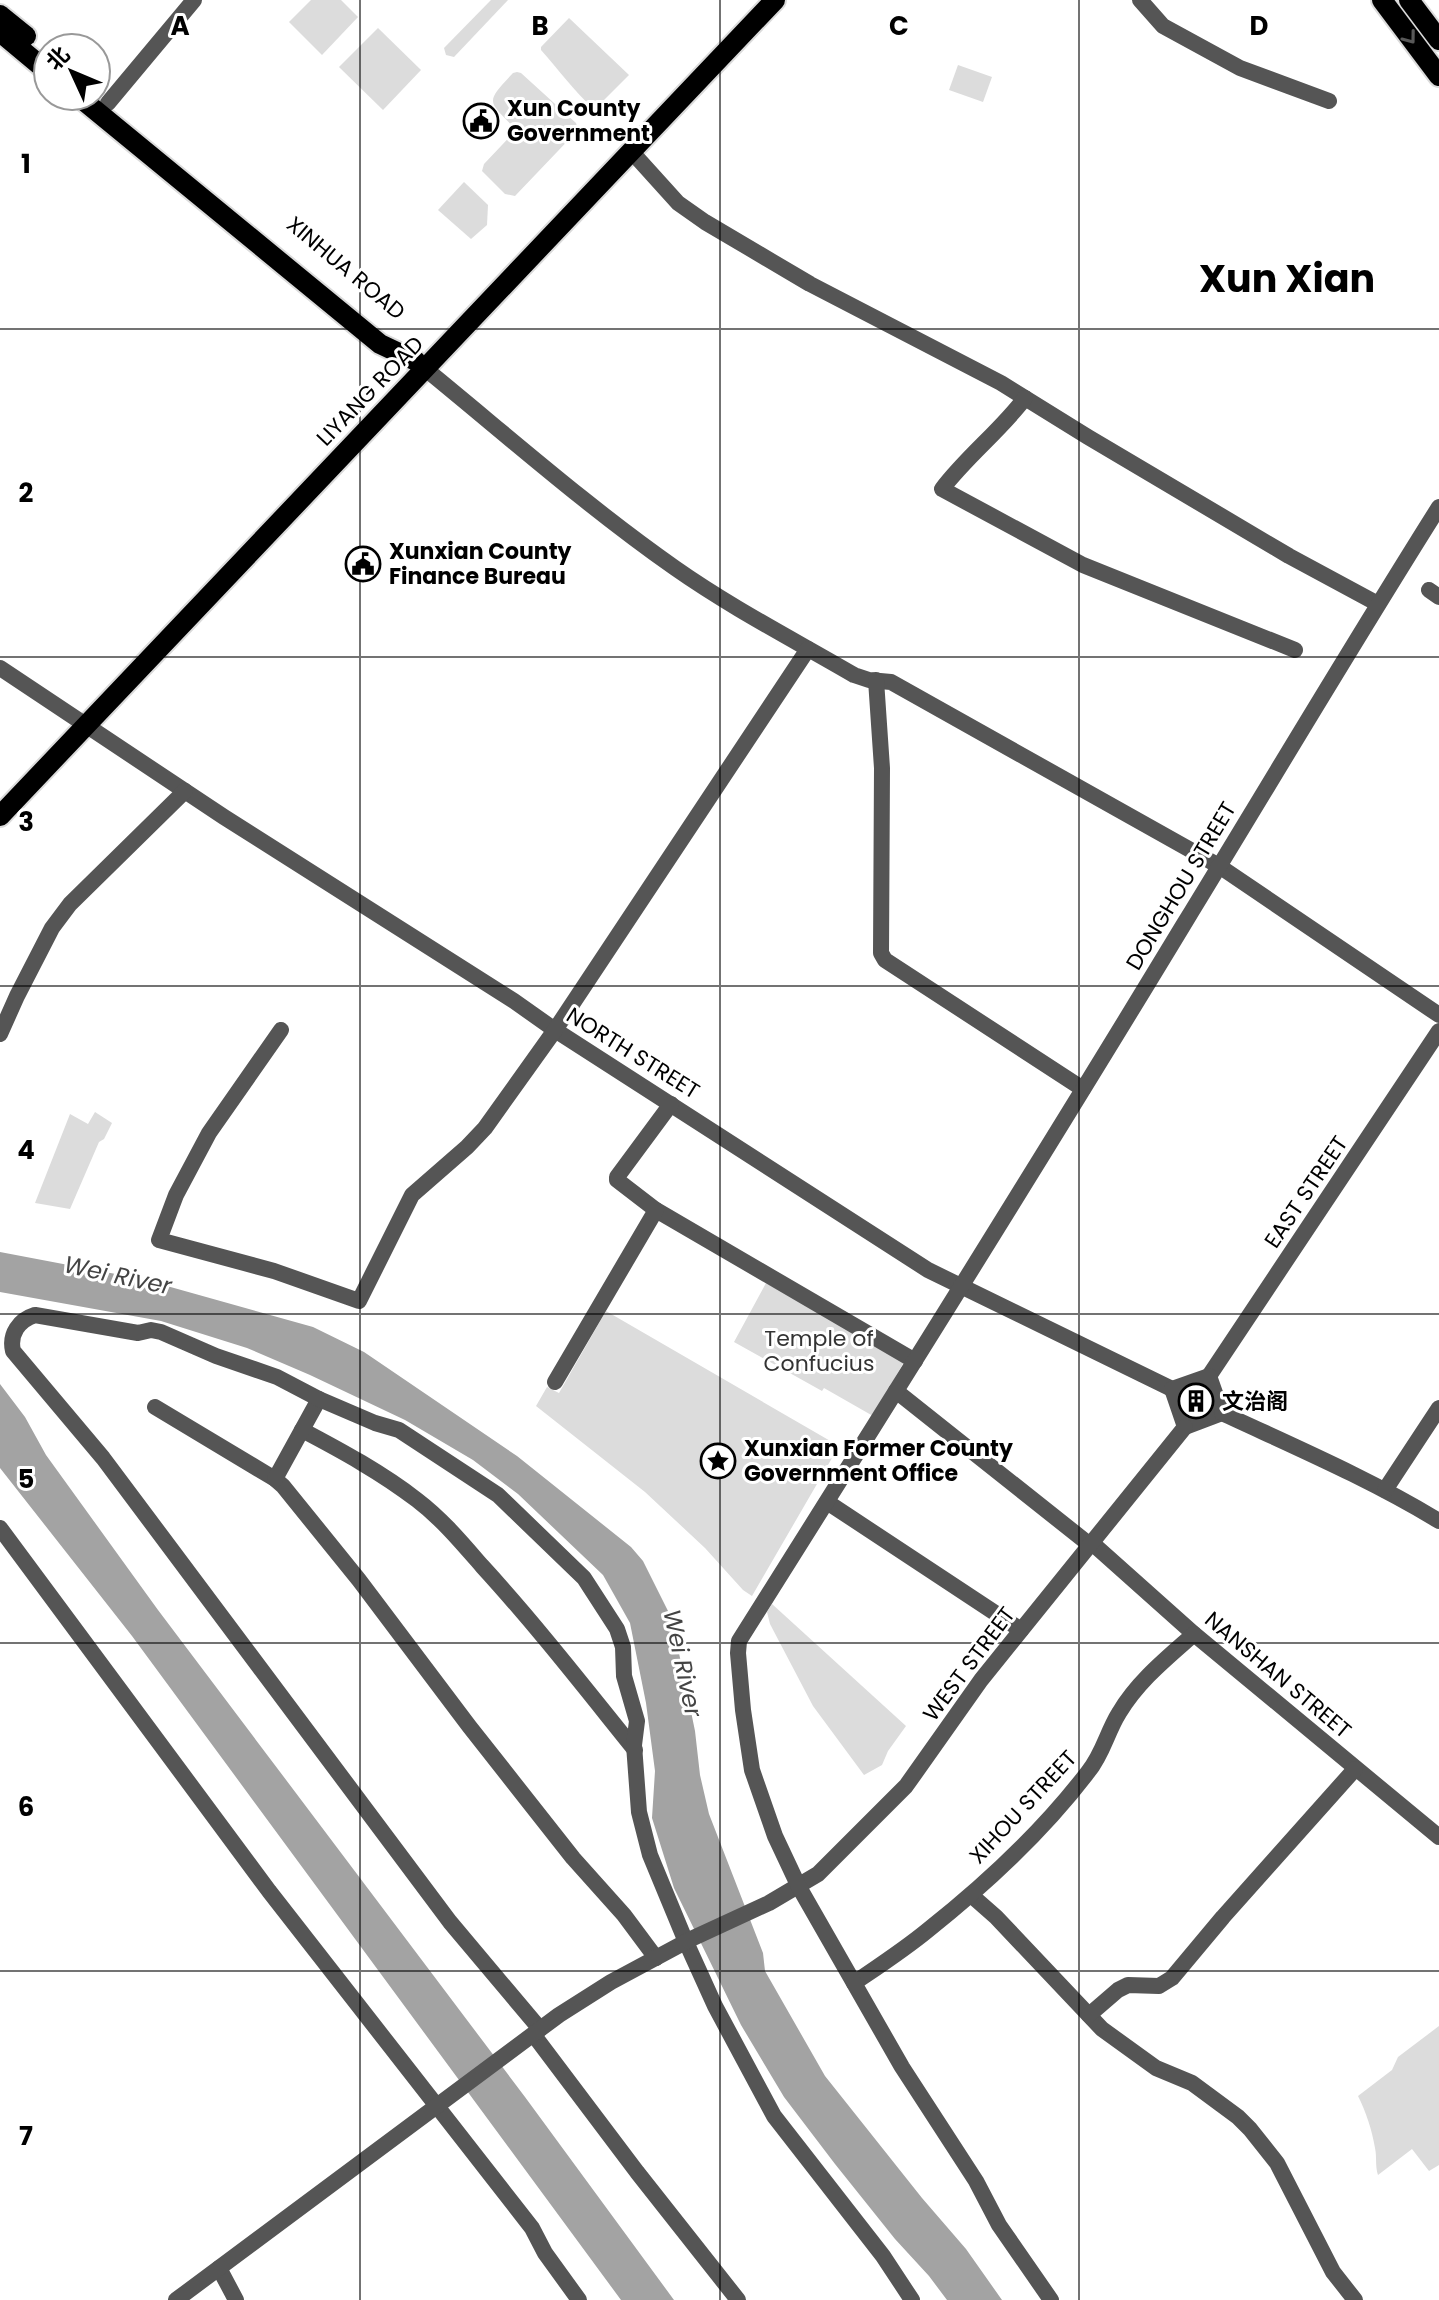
<svg xmlns="http://www.w3.org/2000/svg" width="1439" height="2300" viewBox="0 0 1439 2300" font-family="Poppins,'Noto Sans SC',sans-serif">
<style>
.green{fill:#dcdcdc}
.water{fill:#a3a3a3}
.lines{fill:none;stroke-linecap:round;stroke-linejoin:round}
.major-casing{stroke:#dbdbdb;stroke-width:24}
.minor{stroke:#555;stroke-width:16}
.major{stroke:#000;stroke-width:20}
.oneway{stroke:#595959}
.grid{fill:none;stroke:#000;stroke-width:2;stroke-opacity:0.55}
.labels{text-anchor:middle;dominant-baseline:central;stroke-width:6;stroke-linejoin:round;paint-order:stroke}
.poi-label{font-size:22px;font-weight:bold;fill:#000;stroke:#fff;text-anchor:start}
.street-label{font-size:22px;fill:#000;stroke:#fff}
.park-label{font-size:22px;fill:#333;stroke:#fff}
.water-label{font-size:24px;font-style:italic;fill:#444;stroke:#fff}
.town-label{font-size:38px;font-weight:bold;fill:#000;stroke:#fff}
.grid-label{font-size:26px;text-anchor:middle;font-weight:bold;fill:#000;stroke:#fff;stroke-width:6;stroke-linejoin:round;paint-order:stroke}
</style>
<rect width="100%" height="100%" fill="#fff"/>
<g class="green">
<polygon points="311,0 341,0 358,17 322,55 289,22"/>
<polygon points="491,0 508,0 454,57 446,55 444,48"/>
<path d="M569 18 629 75 596 108H593C573 90 559 70 541 50V47Z"/>
<polygon points="378,28 421,70 383,110 339,67"/>
<polygon points="958,65 992,77 983,102 949,90"/>
<path d="M517 72 521 73 576 123 578 130 515 196 505 194 482 171 484 164 516 130C489 100 483 105 513 73Z"/>
<polygon points="464,182 488,205 487,225 471,239 438,210"/>
<polygon points="95,1112 112,1123 104,1139 99,1142 70,1209 35,1203 70,1114 88,1124"/>
<polygon points="766,1283 905,1360 873,1416 824,1388 822,1391 734,1342"/>
<polygon points="606,1311 839,1446 752,1596 743,1590 705,1548 645,1492 536,1406 547,1387 559,1393"/>
<polygon points="772,1604 906,1726 888,1751 882,1765 864,1775 813,1706 770,1624 767,1612"/>
<path d="M1439 2026V2165L1429 2171 1412 2149 1378 2175C1375 2166 1377 2157 1375 2148 1372 2130 1366 2112 1358 2096L1392 2070 1398 2057Z"/>
</g>
<g class="water">
<polygon points="0,1252 142,1279 313,1327 364,1352 517,1456 631,1547 643,1561 672,1619 695,1731 700,1775 709,1814 763,1953 765,1971 825,2076 922,2198 966,2249 1002,2300 947,2300 929,2276 895,2239 835,2164 784,2097 741,2025 674,1888 652,1818 655,1771 646,1703 630,1623 603,1575 518,1494 473,1460 405,1420 310,1375 247,1348 161,1321 0,1292"/>
<polygon points="0,1384 25,1417 46,1455 158,1610 525,2097 674,2300 621,2300 132,1636 0,1468"/>
</g>
<g class="lines">
<g class="major-casing">
<g id="major">
<polyline points="1382,0 1439,76"/>
<polyline points="1409,0 1439,40"/>
<polyline points="0,15 26,36"/>
<polyline points="0,32 48,72"/>
<polyline points="78,96 380,344 416,361"/>
<polyline points="0,816 775,0"/>
</g>
</g>
<g class="minor">
<polyline points="1140,0 1163,26 1240,68 1329,101"/>
<polyline points="108,103 194,0"/>
<polyline points="631,151 678,203 705,222 810,284 1001,383 1088,437 1289,556 1378,604"/>
<path d="M417 362C502 431 585 505 675 568 732 608 794 640 854 675L869 680 891 682 1219 866 1439 1015"/>
<path d="M1025 398C1000 431 967 456 942 489L1083 565 1295 650"/>
<polyline points="1429,590 1439,597"/>
<polyline points="0,668 224,817 514,1001 555,1030 928,1270 1172,1389"/>
<polyline points="876,680 882,768 881,953 885,960 1083,1089"/>
<polyline points="281,1030 209,1133 176,1195 159,1240 274,1271 359,1301 412,1195 467,1147 485,1128 555,1030 808,649"/>
<polyline points="0,1034 17,996 52,928 70,904 185,791"/>
<polyline points="656,1210 915,1361"/>
<polyline points="1209,1376 1439,1031"/>
<polygon points="1209,1376 1222,1413 1185,1427 1172,1389"/>
<polyline points="555,1382 656,1210 617,1180 617,1177 671,1104"/>
<polyline points="896,1391 1090,1545"/>
<polyline points="155,1407 275,1479 283,1486 359,1580 469,1726 573,1858 624,1915 656,1958"/>
<path d="M1222 1413C1295 1447 1370 1479 1439 1521"/>
<path d="M302 1430C342 1451 382 1473 417 1500 442 1519 462 1543 482 1566 536 1625 585 1688 635 1750"/>
<polyline points="275,1479 319,1399"/>
<polyline points="1385,1490 1439,1408"/>
<polyline points="827,1502 1021,1630"/>
<polyline points="0,1528 269,1891 532,2228 545,2253 579,2300"/>
<polyline points="1092,1543 1194,1634 1439,1837"/>
<polyline points="971,1895 996,1917 1102,2029 1156,2068 1192,2083 1238,2117 1250,2129 1277,2163 1333,2272 1355,2300"/>
<path d="M854 1983C879 1966 905 1949 928 1930 986 1884 1043 1831 1088 1772 1103 1754 1107 1732 1119 1713 1138 1681 1167 1658 1194 1634"/>
<polyline points="1089,2015 1118,1990 1128,1985 1159,1986 1172,1978 1223,1917 1355,1769"/>
<path d="M540 2029 450 1922 103 1458 13 1351C9 1334 19 1320 35 1315L138 1333 151 1330 161 1332 216 1356 277 1377 319 1399 375 1423 399 1430 498 1495 584 1578 617 1629 623 1647 624 1676 637 1721 634 1745 639 1812 650 1855 686 1942 715 2006 774 2116 883 2256 912 2300"/>
<polyline points="536,2038 637,2172 738,2300"/>
<polyline points="219,2268 236,2300"/>
<polyline points="176,2300 559,2015 611,1982 691,1939 769,1903 818,1874 906,1786 981,1680 1185,1427"/>
<path d="M1051 2300 999 2225 976 2181 902 2067 799 1887 775 1836 752 1770 743 1710 738 1653 739 1641C889 1403 1038 1165 1184 924 1269 785 1352 645 1439 507"/>
</g>
<use href="#major" class="major"/>
</g>
<defs><path id="oneway-chevron" d="M-2-3.5L2.5 0L-2 3.5" fill="none" stroke-width="1.6" stroke-linecap="round" stroke-linejoin="round" transform="scale(2)"/></defs>
<use class="oneway" href="#oneway-chevron" transform="translate(1410 38) rotate(53)"/>
<path class="grid" d="M360 0V2300M720 0V2300M1079 0V2300M0 329H1439M0 657H1439M0 986H1439M0 1314H1439M0 1643H1439M0 1971H1439"/>
<defs>
<g id="civic-ring" transform="scale(1.8)"><circle r="9.5" fill="#fff" stroke="#000" stroke-width="1.5"/><path d="M-.6-6.5H3V-4.5H.6V-3L4-1V1h2V6H-6V1h2V-1L-.6-3ZM-1.2 2.5V6h2.4V2.5Z" fill="#000"/></g>
<g id="building-ring" transform="scale(1.8)"><circle r="9.5" fill="#fff" stroke="#000" stroke-width="1.5"/><path d="M-4-6H4V6H1V3H-1V6H-4ZM-2.5-4.3h1.7v1.8h-1.7ZM.8-4.3h1.7v1.8H.8ZM-2.5-1h1.7V.8h-1.7ZM.8-1h1.7V.8H.8Z" fill="#000"/></g>
<g id="sight-ring" transform="scale(1.8)"><circle r="9.5" fill="#fff" stroke="#000" stroke-width="1.5"/><path d="M0-6L1.8-2.2L6-1.7L2.9 1.2L3.7 5.4L0 3.3L-3.7 5.4L-2.9 1.2L-6-1.7L-1.8-2.2Z" fill="#000"/></g>
</defs>
<g fill-rule="evenodd">
<use href="#civic-ring" x="481" y="121"/>
<use href="#civic-ring" x="363" y="564"/>
<use href="#building-ring" x="1196" y="1401"/>
<use href="#sight-ring" x="718" y="1461"/>
</g>
<g class="labels">
<g class="poi-label">
<text x="507" y="108">Xun County<tspan x="507" dy="25">Government</tspan></text>
<text x="389" y="551">Xunxian County<tspan x="389" dy="25">Finance Bureau</tspan></text>
<text x="1222" y="1401">文治阁</text>
<text x="744" y="1448">Xunxian Former County<tspan x="744" dy="25">Government Office</tspan></text>
</g>
<g class="street-label">
<text transform="translate(346 268) rotate(40)">XINHUA ROAD</text>
<text transform="translate(370 391) rotate(-46)">LIYANG ROAD</text>
<text transform="translate(1181 886) rotate(-59)">DONGHOU STREET</text>
<text transform="translate(633 1053) rotate(32)">NORTH STREET</text>
<text transform="translate(1306 1192) rotate(-56)">EAST STREET</text>
<text transform="translate(969 1664) rotate(-53)">WEST STREET</text>
<text transform="translate(1278 1675) rotate(40)">NANSHAN STREET</text>
<text transform="translate(1023 1807) rotate(-47)">XIHOU STREET</text>
</g>
<g class="park-label">
<text x="819" y="1338">Temple of<tspan x="819" dy="25">Confucius</tspan></text>
</g>
<g class="water-label">
<text transform="translate(118 1275) rotate(12)">Wei River</text>
<text transform="translate(683 1663) rotate(78)">Wei River</text>
</g>
<g class="town-label">
<text x="1287" y="278">Xun Xian</text>
</g>
</g>
<g class="grid-label">
<text x="180" y="35">A</text>
<text x="540" y="35">B</text>
<text x="899" y="35">C</text>
<text x="1259" y="35">D</text>
<text x="26" y="173">1</text>
<text x="26" y="502">2</text>
<text x="26" y="831">3</text>
<text x="26" y="1159">4</text>
<text x="26" y="1488">5</text>
<text x="26" y="1816">6</text>
<text x="26" y="2145">7</text>
</g>
<g transform="translate(72 72) rotate(314)"><circle r="38" fill="#ffffff" stroke="#999999" stroke-width="2"/>
<path d="M0-6L14 30L0 20L-14 30Z" fill="#000000"/>
<text y="-12" font-size="22" font-weight="bold" text-anchor="middle" fill="#000000">北</text>
</g>
</svg>
